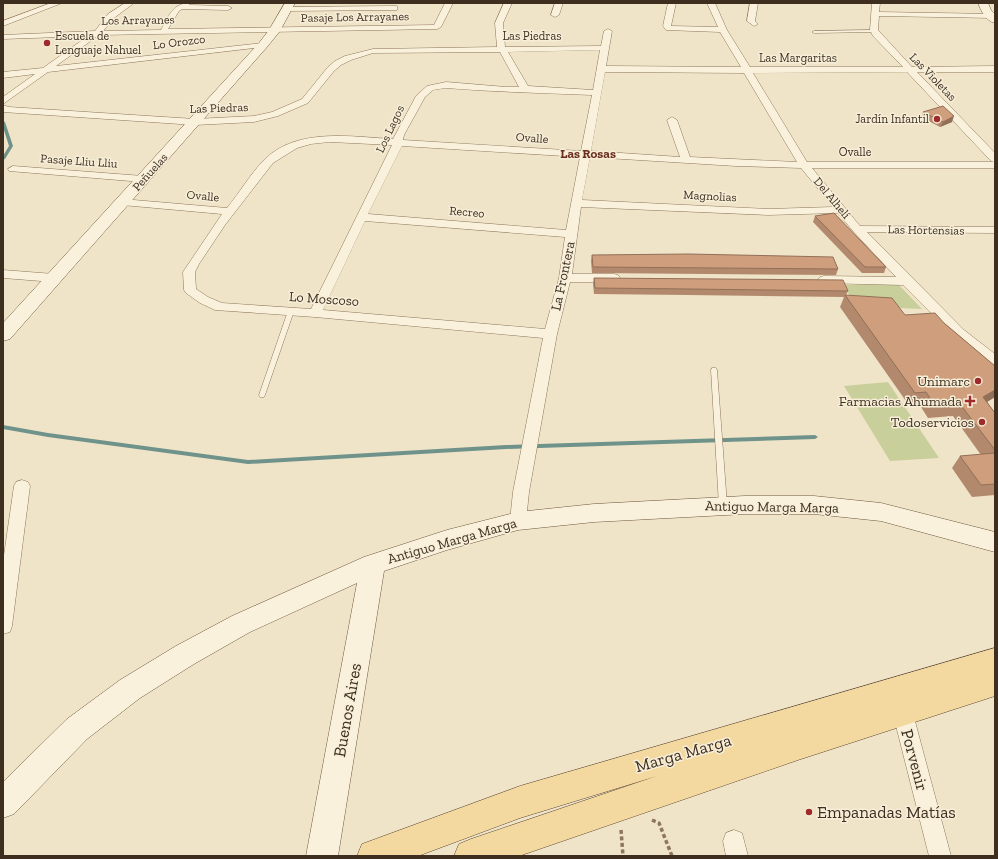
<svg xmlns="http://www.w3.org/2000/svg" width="998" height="859" viewBox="0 0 998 859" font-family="'Zilla Slab',serif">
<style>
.green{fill:#c9cf9b}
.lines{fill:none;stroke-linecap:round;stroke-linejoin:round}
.stream{fill:#6f938a;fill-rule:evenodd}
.lane-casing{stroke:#8d765c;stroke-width:1}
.street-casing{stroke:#8d765c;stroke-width:1}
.secondary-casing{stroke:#6f573f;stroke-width:1}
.primary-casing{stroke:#5b4430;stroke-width:1}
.path{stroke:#8d765c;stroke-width:3.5;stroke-dasharray:4 2.5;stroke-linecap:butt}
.lane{fill:#faf1dc;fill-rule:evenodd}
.street{fill:#faf1dc;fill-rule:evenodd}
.secondary{fill:#faf1dc;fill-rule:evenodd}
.primary{fill:#f3d9a0;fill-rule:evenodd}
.wall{fill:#b2896c}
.shaded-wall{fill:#916f58}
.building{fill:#cf9f7d;stroke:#916f58}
.poi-dot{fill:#9e2a2b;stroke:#f7eed8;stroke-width:1.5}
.labels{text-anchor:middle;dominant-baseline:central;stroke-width:3;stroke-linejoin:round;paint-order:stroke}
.far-street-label{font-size:12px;fill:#3d2e20;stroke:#f7eed8}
.far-poi-label{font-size:12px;fill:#3d2e20;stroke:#f7eed8;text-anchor:start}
.far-neighbourhood-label{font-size:13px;font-weight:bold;fill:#6b2e1e;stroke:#f7eed8}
.street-label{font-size:14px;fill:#3d2e20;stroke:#f7eed8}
.poi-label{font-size:14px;fill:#3d2e20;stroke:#f7eed8;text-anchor:end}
.near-street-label{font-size:17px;fill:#3d2e20;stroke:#f7eed8}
.near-poi-label{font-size:17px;fill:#3d2e20;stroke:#f7eed8;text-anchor:start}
</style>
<rect width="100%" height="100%" fill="#f0e4c8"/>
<g class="green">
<polygon points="898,284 922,309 855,306 844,285"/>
<polygon points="888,382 939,458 890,461 844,386"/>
</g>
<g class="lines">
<g class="stream">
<polygon points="3,121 5,122 13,146 5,159 3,160 3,156 9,146 3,127"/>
<polygon points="3,425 48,433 248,460 506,445 815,435 818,437 815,439 506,449 248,464 48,437 3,429"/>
</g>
<g class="lane-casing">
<g id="lane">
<polygon points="874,30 876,31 875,32 814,33 812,32 814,31"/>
<polygon points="291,309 294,311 265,395 264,397 260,397 259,395 288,311"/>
<polygon points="712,368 716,368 717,370 727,505 726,507 723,508 720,507 719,505 711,370"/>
</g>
</g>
<g class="street-casing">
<g id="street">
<polygon points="51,3 62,3 3,26 3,21"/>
<path d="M125 3H134L114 18 103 31 161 30C169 16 172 3 191 3L189 5 228 6 232 8 228 10 182 9 179 11 168 29 434 25 445 3H453L441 27 437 29 99 35 56 66 263 43 267 45 263 47 48 72 3 104V97L35 74 3 78V72L43 68 88 36 3 39V35L95 31 108 14Z"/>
<path d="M504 3H512L503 23 505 47 601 46 604 31 608 29 612 31 606 66 741 67 720 32 666 30 663 26 668 3H676L671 26 718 27 707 3H715L727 30 750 67H903L873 36 870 30 872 3H880L879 12 995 14V18L879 16 878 30 912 67 995 66V72H917L995 153V168H812L860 226 995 227V233L867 232 964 330 995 354V366L990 364 954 336 903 285 820 283 818 280 820 277 824 276 896 277 853 231 838 213 768 215 581 207 572 274H614L618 275 620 278 618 281 614 282H570L557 334 529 492 526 521 524 526 518 528 512 526 510 521 513 492 543 338 315 317 215 310 200 303 186 293 184 290 183 272 222 214 122 205 117 202 122 199 227 208C240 192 251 173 265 159 298 127 353 137 393 139L416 96 427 86 446 82 506 87H519L500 52 373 53 351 60 341 65 334 71 308 103 278 116 254 122 195 125 3 112V105L9 107 195 119 254 116 272 112 302 99 328 67 335 61 345 56 373 49 497 47 495 23ZM600 50 593 90 528 86 508 52ZM605 72 744 73 797 162 690 157 677 120 672 117 667 120 680 157 591 151ZM907 72 991 161 994 162H807L753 73ZM446 88C495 92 543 93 592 95L581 151 403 140 404 135 425 97 433 90ZM330 142 392 145 311 309 222 303 208 297 196 289 195 272 199 264 225 225 273 163 297 148 311 144ZM402 146 580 157 566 230 368 214ZM590 157 736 166 801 168 833 207 768 209 582 200ZM365 221 565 237 559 278 545 329 323 310Z"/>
<polygon points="555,3 563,3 559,15 555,17 551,15"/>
<polygon points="750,3 758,3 755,21 758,24 754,26 747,21"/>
<polygon points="394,6 397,6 397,10 286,11 282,9 286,7"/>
<polygon points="13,166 143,176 148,179 143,182 9,171 8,169"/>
<polygon points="3,270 54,274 58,275 60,278 58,281 54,282 3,278"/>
<polygon points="22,480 28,482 30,486 12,626 10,632 3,634 3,562 14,486 16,482"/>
<polygon points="902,700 909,703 912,710 951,856 929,856 892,710 895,703"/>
<polygon points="734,830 742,833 748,856 726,856 723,841 726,833"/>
</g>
</g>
<g class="secondary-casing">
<g id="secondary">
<polygon points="285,3 295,3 280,31 267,47 10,339 3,341 3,323 259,43 269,30"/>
<path d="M978 3H988L991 10 995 14V23C986 21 981 11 978 3Z"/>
<polygon points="745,496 814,496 881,503 995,532 995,552 881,521 814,514 745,514 594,522 518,530 447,550 384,571 338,856 306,856 357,583 250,632 194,664 140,698 87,739 14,814 3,818 3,782 67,719 120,680 176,646 232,616 364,557 447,530 518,512 594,504"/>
</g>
</g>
<g class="primary-casing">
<polygon id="primary" points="995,648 995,696 798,760 519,856 454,856 459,844 471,839 657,776 520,818 418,856 357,856 362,844 520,786"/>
</g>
<g class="path">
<polyline points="652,820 659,823 672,856"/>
<polyline points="621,830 623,856"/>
</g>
<use href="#lane" class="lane"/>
<use href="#street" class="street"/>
<use href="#secondary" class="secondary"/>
<use href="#primary" class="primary"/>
</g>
<g class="wall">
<polygon points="923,112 952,122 940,127 921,117"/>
<polygon points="815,216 886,267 884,273 862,273 813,222"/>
<polygon points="592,255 838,269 836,275 592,273 591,261"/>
<polygon points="594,278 848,291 846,295 905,315 944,323 995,366 995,397 987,402 995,413 995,495 972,497 952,468 960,456 981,455 953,416 928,418 919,404 908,404 840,307 844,297 687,295 594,294 593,284"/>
</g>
<g class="shaded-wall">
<polygon points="954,116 952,122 940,127 943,122"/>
<polygon points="995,390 995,397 975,409 983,397"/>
</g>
<g class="building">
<polygon points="943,106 954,116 943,122 923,112"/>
<polygon points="834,213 886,267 865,267 815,216"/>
<polygon points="688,254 833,257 838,269 593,267 592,255"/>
<polygon points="594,278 843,280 848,291 688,289 595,288"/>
<polygon points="845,295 892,298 905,315 935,313 944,323 995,366 995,390 983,397 995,413 995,450 960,404 935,406 926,392 915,393"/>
<polygon points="995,453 995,484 981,485 960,456"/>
</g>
<g class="poi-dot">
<circle cx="47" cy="43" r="4"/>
<circle cx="937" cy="119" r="4"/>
<circle cx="978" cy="381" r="4"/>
<path d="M968 395h4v4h4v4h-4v4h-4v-4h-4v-4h4z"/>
<circle cx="982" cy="422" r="4"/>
<circle cx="809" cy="812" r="4"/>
</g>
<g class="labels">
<g class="far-street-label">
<text transform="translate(355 17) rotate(-1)">Pasaje Los Arrayanes</text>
<text transform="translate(138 20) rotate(-1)">Los Arrayanes</text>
<text x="532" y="36">Las Piedras</text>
<text transform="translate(179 42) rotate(-7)">Lo Orozco</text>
<text x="798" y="58">Las Margaritas</text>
<text transform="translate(933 77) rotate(46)">Las Violetas</text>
<text transform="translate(219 108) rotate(-2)">Las Piedras</text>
<text transform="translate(390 129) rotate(-65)">Los Lagos</text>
<text transform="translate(532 138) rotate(4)">Ovalle</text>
<text x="855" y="152">Ovalle</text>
<text transform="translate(79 161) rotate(4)">Pasaje Lliu Lliu</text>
<text transform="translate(150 172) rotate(-48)">Peñuelas</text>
<text transform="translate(203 196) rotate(5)">Ovalle</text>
<text transform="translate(710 196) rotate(3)">Magnolias</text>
<text transform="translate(832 198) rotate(50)">Del Alhelí</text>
<text transform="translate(467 212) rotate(5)">Recreo</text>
<text transform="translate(926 230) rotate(1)">Las Hortensias</text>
</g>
<g class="far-poi-label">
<text x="55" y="36">Escuela de<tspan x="55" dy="14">Lenguaje Nahuel</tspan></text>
<text x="929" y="119" text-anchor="end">Jardín Infantil</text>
</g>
<g class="far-neighbourhood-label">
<text x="588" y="153">Las Rosas</text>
</g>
<g class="street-label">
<text transform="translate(563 276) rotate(-78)">La Frontera</text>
<text transform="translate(324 299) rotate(4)">Lo Moscoso</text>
<text transform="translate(772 507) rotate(1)">Antiguo Marga Marga</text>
<text transform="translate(452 541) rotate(-16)">Antiguo Marga Marga</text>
</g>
<g class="poi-label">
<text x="970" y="381">Unimarc</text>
<text x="962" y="401">Farmacias Ahumada</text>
<text x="974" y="422">Todoservicios</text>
</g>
<g class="near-street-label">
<text transform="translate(347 710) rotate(-80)">Buenos Aires</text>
<text transform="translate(683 753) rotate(-16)">Marga Marga</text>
<text transform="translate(915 760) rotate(75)">Porvenir</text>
</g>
<g class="near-poi-label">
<text x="817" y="812">Empanadas Matías</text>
</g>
</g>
<rect width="998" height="859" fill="none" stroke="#3d2e20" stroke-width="8"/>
</svg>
